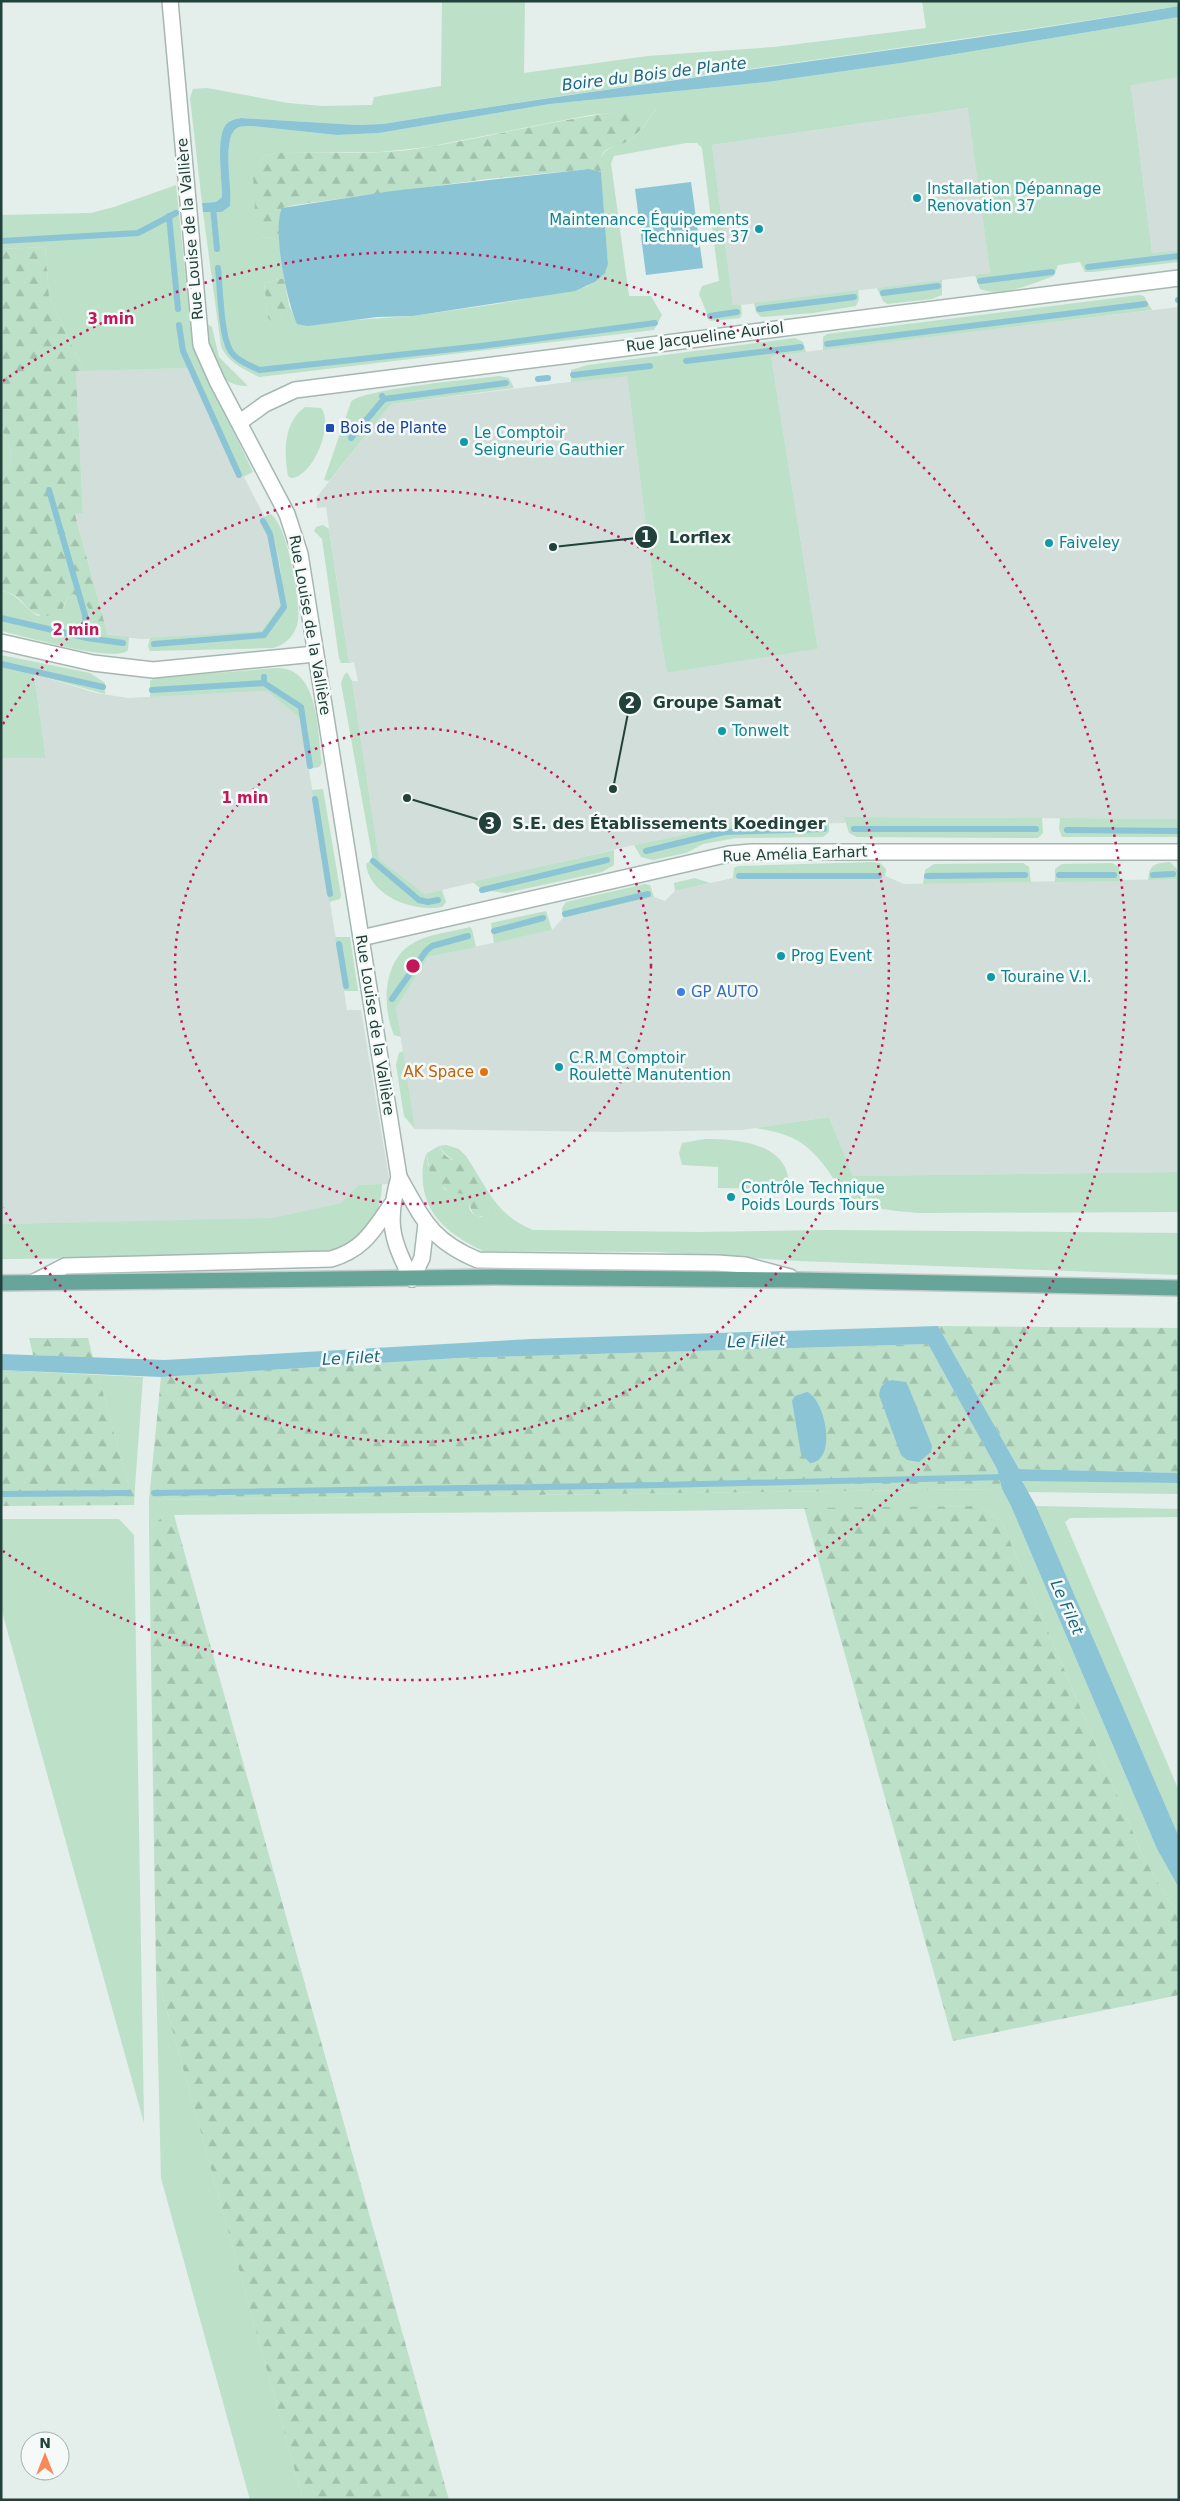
<svg xmlns="http://www.w3.org/2000/svg" width="1180" height="2501" viewBox="0 0 1180 2501" font-family="'DejaVu Sans',sans-serif">
<style>
.built{fill:#d2ded9}
.green{fill:#bce0c8;fill-rule:evenodd}
.forest{fill:url(#forest-firs)}
.water{fill:#8ac4d5}
.lines{fill:none;stroke-linecap:round;stroke-linejoin:round}
.stream{stroke:#8ac4d5;stroke-width:6}
.minor-casing{stroke:#a6b7b2;stroke-width:18}
.major-casing{stroke:#c1cac8;stroke-width:18}
.minor{stroke:#fff;stroke-width:15}
.major{stroke:#67a599;stroke-width:15}
.ring{fill:none;stroke:#c2185b;stroke-width:2.5;stroke-dasharray:2.5 5}
.culture-dot{fill:#0f9aa8;stroke:#f5faf8;stroke-width:2}
.transit-dot{fill:#1a4fb4;stroke:#f5faf8;stroke-width:2}
.shop-dot{fill:#3f7fe0;stroke:#f5faf8;stroke-width:2}
.food-dot{fill:#e8710a;stroke:#f5faf8;stroke-width:2}
.labels{text-anchor:middle;dominant-baseline:central;stroke-width:5;stroke-linejoin:round;paint-order:stroke}
.culture-label{font-size:15px;fill:#0d838f;stroke:#f5faf8;text-anchor:start}
.street-label{font-size:15px;fill:#22413a;stroke:#f5faf8}
.transit-label{font-size:15px;fill:#164399;stroke:#f5faf8;text-anchor:start}
.shop-label{font-size:15px;fill:#366cbe;stroke:#f5faf8;text-anchor:start}
.food-label{font-size:15px;fill:#c56008;stroke:#f5faf8;text-anchor:end}
.water-label{font-size:16px;font-style:italic;fill:#196780;stroke:#f5faf8}
.centre{fill:#c2185b;stroke:#f5faf8;stroke-width:2.5}
.ring-label{font-size:15px;text-anchor:middle;font-weight:bold;fill:#c2185b;stroke:#f5faf8;stroke-width:5;stroke-linejoin:round;paint-order:stroke}
.leader{fill:none;stroke:#22413a;stroke-width:2}
.callout-dot{fill:#22413a;stroke:#f5faf8;stroke-width:2}
.mark-label{font-size:15px;text-anchor:middle;font-weight:bold;fill:#fff}
.callout-label{font-size:16px;text-anchor:middle;font-weight:bold;fill:#22413a;stroke:#f5faf8;stroke-width:5;stroke-linejoin:round;paint-order:stroke}
</style>
<defs>
<pattern id="forest-firs" width="22" height="20" patternUnits="userSpaceOnUse" patternTransform="scale(1.25)"><rect width="22" height="20" fill="#bce0c8"/><path d="M5 1l3.5 6h-7zM16 11l3.5 6h-7z" fill="#a1c1ad"/></pattern>
</defs>
<rect width="100%" height="100%" fill="#e4eeea"/>
<g class="built">
<polygon points="1179,77 1179,250 1152,253 1131,84"/>
<polygon points="969,108 990,274 733,306 712,145"/>
<polygon points="1179,307 1179,819 845,817 845,823 732,825 629,846 425,894 379,859 352,681 358,681 354,662 349,663 326,507 317,508 316,498 391,404 627,375 660,634 667,673 818,649 771,356"/>
<polygon points="187,368 271,529 278,551 283,602 261,631 144,639 108,636 75,513 83,512 76,371"/>
<polygon points="34,674 96,693 128,698 267,691 301,719 347,1010 361,1010 390,1184 358,1185 341,1203 274,1219 1,1224 1,758 46,757"/>
<polygon points="885,876 904,884 1179,879 1179,1172 853,1176 829,1117 742,1130 614,1132 415,1129 396,1008 428,957 552,930 563,918 654,897 665,901 675,891 733,878"/>
</g>
<g class="green">
<path d="M442 1H525L524 73 648 56 774 47 926 28 922 1H1179V6C914 49 648 80 383 124L357 125 241 118C235 119 229 120 225 126 216 139 222 180 222 197L216 202 202 203 190 98 193 89 207 88 288 103 322 106 372 105 374 97 441 86Z"/>
<path d="M1179 17V77L1131 85 1152 253 1179 250V262L1092 272H1085L1080 262 1058 265 1054 276C1033 283 1002 298 980 289L975 275 990 273 968 108 712 145 733 305H741L742 314 740 318 710 321 699 294 702 286 719 281 702 148 697 143H686L614 156 611 163 629 296H651L662 315 654 330 259 377C244 369 228 363 221 346L203 212H222L230 206C233 188 220 134 239 127 242 126 247 126 251 126L337 135 379 133 550 104 767 82 901 63ZM656 109C648 120 642 131 631 139 619 148 607 143 600 160L608 264 595 282 586 287 497 304 413 316 297 324 289 305 277 320 268 318 264 283 284 278 281 241 261 236 256 229 259 164 264 156 276 153 380 152 427 147 590 115Z"/>
<polygon points="176,185 193,348 253,472 243,477 187,368 84,371 49,296 45,247 1,249 1,215 91,213 114,207"/>
<polygon points="942,280 942,295 932,299 887,304 883,301 877,288"/>
<polygon points="858,290 859,299 856,306 813,313 761,317 756,312 754,303"/>
<polygon points="1139,295 1144,296 1152,310 823,350 823,337 827,334"/>
<path d="M209 325 212 327 219 357 248 386C212 386 210 354 205 326Z"/>
<polygon points="795,338 803,342 806,352 771,356 818,649 667,673 660,634 627,376 571,382 571,370 588,365"/>
<path d="M499 376 509 378 514 388 391 404 329 481 324 480 351 402C361 389 475 379 499 376Z"/>
<path d="M305 407 321 408C334 425 313 477 291 478L288 476C284 452 283 423 305 407Z"/>
<path d="M1 430C13 443 15 468 1 480Z"/>
<path d="M270 514C287 522 301 602 298 621 296 634 286 645 273 648L150 651 148 646 150 638 261 631 283 602C281 573 280 543 264 517Z"/>
<polygon points="323,525 329,529 349,663 341,663 339,658 322,539 314,531 316,527"/>
<path d="M1 591C18 593 25 609 38 616L64 607 67 599 73 594C89 600 94 618 94 634L129 637 128 650C116 664 21 635 1 631Z"/>
<polygon points="1,655 90,673 105,683 105,694 34,674 46,758 1,758"/>
<path d="M277 668C320 668 317 732 322 763L319 767 309 769 301 719 267 691 150 697V681L154 678Z"/>
<path d="M347 672 352 681 379 859 425 894 442 890 446 902 442 907C414 912 370 897 366 864L372 860V855L341 683 344 675Z"/>
<polygon points="323,789 341,895 340,899 329,902 312,790"/>
<polygon points="844,817 1042,818 1043,833 1038,838 857,837 849,833"/>
<polygon points="1060,818 1179,819 1179,837 1062,837 1059,829"/>
<polygon points="829,823 829,832 823,837 736,838 703,844 686,853 653,860 641,857 634,845 732,825"/>
<polygon points="614,850 614,865 602,872 506,893 482,890 473,882"/>
<polygon points="872,862 880,863 886,869 885,876 733,878 734,868 738,866"/>
<path d="M1170 862 1177 869 1178 879 1148 880C1149 864 1156 863 1170 862Z"/>
<polygon points="1023,863 1029,867 1031,882 923,884 925,870 934,864"/>
<polygon points="1112,863 1119,867 1120,881 1055,882 1055,869 1062,864"/>
<polygon points="695,878 710,883 675,891 674,883"/>
<polygon points="645,884 650,885 654,897 563,918 562,908 566,902"/>
<polygon points="546,911 552,930 494,943 491,923"/>
<path d="M470 927 472 929 476 947 428 957 396 1008 401 1037 394 1035C382 1007 383 963 410 945 426 934 451 932 470 927Z"/>
<polygon points="335,937 350,937 358,991 344,991"/>
<polygon points="403,1051 415,1129 404,1116 396,1065 399,1053"/>
<path d="M829 1117 853 1176 1179 1172V1212L919 1213C896 1211 872 1210 852 1198 842 1193 835 1181 829 1172 808 1142 792 1134 756 1128Z"/>
<path d="M705 1139C736 1139 789 1142 789 1186L786 1189 718 1188V1167L682 1165 679 1153 682 1143Z"/>
<path d="M446 1145 459 1149 466 1156C486 1186 496 1216 533 1230L698 1232 829 1230 1179 1233V1275L799 1261 657 1252 483 1251C453 1236 427 1219 423 1184 422 1173 422 1163 427 1153L428 1165 444 1189C450 1192 459 1191 464 1194 475 1200 461 1213 482 1217L489 1210C481 1193 471 1178 458 1165 451 1158 445 1155 439 1146Z"/>
<path d="M382 1184C381 1242 334 1253 286 1257L1 1259V1224L274 1218 341 1203 358 1185Z"/>
<polygon points="98,1375 143,1377 135,1487 129,1487"/>
<polygon points="1022,1480 1179,1483 1179,1494 1026,1492"/>
<polygon points="1002,1489 1011,1506 1157,1849 1179,1888 1179,1913 1165,1895 1143,1856 1001,1520 980,1506 671,1511 164,1515 149,1530 149,1500"/>
<polygon points="1036,1506 1179,1509 1179,1517 1070,1518 1065,1522 1179,1791 1179,1837"/>
<polygon points="1,1519 119,1519 134,1535 144,2123 1,1608"/>
<polygon points="156,1971 303,2500 250,2500 161,2178"/>
</g>
<g class="forest">
<path d="M656 108C649 119 642 130 631 139 614 152 598 140 601 172L589 169 487 179 294 205 282 208 281 241 261 236 256 229 253 174 264 156 276 153C326 152 379 156 428 147 504 134 579 114 656 108Z"/>
<path d="M45 247 49 296 84 371H76L83 513 75 514 108 636 94 634C94 618 89 600 73 594L67 599 60 614C22 623 31 595 1 591V480C15 468 13 443 1 430V249Z"/>
<polygon points="284,278 289,305 277,320 272,321 268,318 264,283"/>
<path d="M439 1146C448 1162 454 1159 466 1168 478 1177 483 1197 489 1210L486 1216C467 1219 473 1203 464 1194L450 1192 437 1183 430 1174 427 1153Z"/>
<polygon points="938,1326 1179,1328 1179,1473 1019,1469"/>
<polygon points="29,1338 88,1338 93,1358 33,1355"/>
<polygon points="928,1344 997,1469 1002,1489 149,1500 161,1377 458,1358"/>
<polygon points="1,1370 98,1375 129,1487 135,1487 134,1505 1,1506"/>
<polygon points="980,1506 1001,1520 1143,1856 1165,1895 1179,1913 1179,1995 953,2041 804,1508"/>
<polygon points="164,1515 174,1515 449,2500 303,2500 156,1971 149,1530"/>
</g>
<g class="water">
<path d="M1179 6V17L901 63 767 82 550 104 379 133 337 135 251 126C248 126 242 126 239 127 220 134 233 188 230 206L222 212H203L202 203 216 202 222 197C222 180 216 139 225 126 229 120 235 119 241 118L357 125 383 124C648 80 914 51 1179 6Z"/>
<path d="M589 169 601 172 608 264 605 273 595 282 575 291 413 316 377 317 308 326 297 324C287 302 272 230 282 208L392 191Z"/>
<polygon points="691,182 703,268 646,275 635,189"/>
<polygon points="938,1326 1019,1469 1179,1473 1179,1483 1022,1481 1036,1506 1179,1837 1179,1888 1157,1849 1011,1506 1002,1489 997,1469 928,1344 458,1358 161,1377 1,1370 1,1354 165,1360 532,1339"/>
<path d="M892 1380 906 1382 909 1388 932 1446 931 1452 919 1462 907 1460 901 1455 879 1395C880 1386 883 1383 892 1380Z"/>
<path d="M807 1392C825 1399 838 1461 810 1463L801 1454 792 1401 795 1396Z"/>
</g>
<g class="lines">
<g class="stream">
<polyline points="213,207 217,249"/>
<polyline points="169,216 178,309"/>
<polyline points="1,241 138,233 176,213"/>
<polyline points="1088,267 1179,256"/>
<path d="M218 268C220 287 221 335 230 350 235 360 250 365 259 370L481 346 655 323"/>
<polyline points="980,281 1052,272"/>
<polyline points="883,293 938,286"/>
<polyline points="1178,300 1179,300"/>
<polyline points="759,309 854,297"/>
<polyline points="710,316 737,312"/>
<polyline points="179,325 183,351 239,475"/>
<polyline points="827,344 1145,304"/>
<polyline points="686,361 801,347"/>
<polyline points="573,375 650,366"/>
<polyline points="538,379 548,378"/>
<polyline points="384,399 506,383"/>
<polyline points="351,438 384,399 382,396"/>
<polyline points="49,490 85,615 87,638"/>
<polyline points="1,618 87,638 123,643"/>
<polyline points="154,644 264,635 284,607 270,534 263,521"/>
<polyline points="1,664 103,687"/>
<polyline points="264,683 301,707 310,766"/>
<polyline points="152,690 264,683 264,677"/>
<polyline points="315,799 330,894"/>
<polyline points="854,829 1036,829"/>
<polyline points="1067,830 1179,831"/>
<polyline points="646,851 724,832 824,829"/>
<polyline points="373,861 419,900 428,902 438,900"/>
<polyline points="1059,875 1114,875"/>
<polyline points="1153,875 1173,874"/>
<polyline points="739,876 879,876"/>
<polyline points="927,876 1025,875"/>
<polyline points="482,890 607,860"/>
<polyline points="565,914 648,894"/>
<polyline points="494,931 543,918"/>
<polyline points="339,944 346,986"/>
<polyline points="392,999 426,951 432,946 468,936"/>
<polyline points="154,1493 660,1485 1005,1477"/>
<polyline points="1,1494 128,1493"/>
</g>
<g class="minor-casing">
<g id="minor">
<path d="M170 1 201 345 217 381 287 514 300 554 399 1177C387 1220 390 1239 412 1279"/>
<polyline points="240,422 265,404 295,390 1179,278"/>
<polyline points="1,642 93,663 153,670 315,654"/>
<polyline points="361,938 729,854 752,852 1179,852"/>
<path d="M399 1177C423 1219 430 1240 478 1260L717 1263 745 1265 790 1277"/>
<polyline points="412,1279 422,1258 426,1224"/>
<path d="M34 1282 65 1266 331 1259C363 1250 373 1231 391 1205"/>
</g>
</g>
<g class="major-casing">
<polyline id="major" points="1,1283 495,1277 799,1280 1179,1288"/>
</g>
<use href="#minor" class="minor"/>
<use href="#major" class="major"/>
</g>
<g class="ring">
<circle cx="413" cy="966" r="238"/>
<path d="M3 724A476 476 0 1 1 3 1208"/>
<path d="M3 381A714 714 0 1 1 3 1551"/>
</g>
<g class="culture-dot">
<circle cx="917" cy="198" r="5"/>
<circle cx="759" cy="229" r="5"/>
<circle cx="464" cy="442" r="5"/>
<circle cx="1049" cy="543" r="5"/>
<circle cx="722" cy="731" r="5"/>
<circle cx="781" cy="956" r="5"/>
<circle cx="991" cy="977" r="5"/>
<circle cx="559" cy="1067" r="5"/>
<circle cx="731" cy="1197" r="5"/>
</g>
<rect class="transit-dot" x="325" y="423" width="10" height="10" rx="2.5"/>
<circle class="shop-dot" cx="681" cy="992" r="5"/>
<circle class="food-dot" cx="484" cy="1072" r="5"/>
<g class="labels">
<g class="culture-label">
<text x="927" y="189">Installation Dépannage<tspan x="927" dy="17">Renovation 37</tspan></text>
<text x="749" y="220" text-anchor="end">Maintenance Équipements<tspan x="749" dy="17">Techniques 37</tspan></text>
<text x="474" y="433">Le Comptoir<tspan x="474" dy="17">Seigneurie Gauthier</tspan></text>
<text x="1059" y="543">Faiveley</text>
<text x="732" y="731">Tonwelt</text>
<text x="791" y="956">Prog Event</text>
<text x="1001" y="977">Touraine V.I.</text>
<text x="569" y="1058">C.R.M Comptoir<tspan x="569" dy="17">Roulette Manutention</tspan></text>
<text x="741" y="1188">Contrôle Technique<tspan x="741" dy="17">Poids Lourds Tours</tspan></text>
</g>
<g class="street-label">
<text transform="translate(190 229) rotate(-95)">Rue Louise de la Vallière</text>
<text transform="translate(705 337) rotate(-7)">Rue Jacqueline Auriol</text>
<text transform="translate(310 625) rotate(80)">Rue Louise de la Vallière</text>
<text transform="translate(795 854) rotate(-2)">Rue Amélia Earhart</text>
<text transform="translate(375 1025) rotate(81)">Rue Louise de la Vallière</text>
</g>
<g class="transit-label">
<text x="340" y="428">Bois de Plante</text>
</g>
<g class="shop-label">
<text x="691" y="992">GP AUTO</text>
</g>
<g class="food-label">
<text x="474" y="1072">AK Space</text>
</g>
<g class="water-label">
<text transform="translate(654 74) rotate(-7)">Boire du Bois de Plante</text>
<text transform="translate(756 1341) rotate(-2)">Le Filet</text>
<text transform="translate(351 1358) rotate(-3)">Le Filet</text>
<text transform="translate(1067 1607) rotate(66)">Le Filet</text>
</g>
</g>
<circle cx="413" cy="966" r="8" class="centre"/>
<g class="ring-label">
<text x="111" y="324">3 min</text>
<text x="76" y="635">2 min</text>
<text x="245" y="803">1 min</text>
</g>
<path class="leader" d="M553 547L646 537M613 789L630 703M407 798L490 823"/>
<g class="callout-dot">
<circle cx="553" cy="547" r="5"/>
<circle cx="613" cy="789" r="5"/>
<circle cx="407" cy="798" r="5"/>
<circle cx="646" cy="537" r="12"/>
<circle cx="630" cy="703" r="12"/>
<circle cx="490" cy="823" r="12"/>
</g>
<g class="mark-label">
<text x="646" y="542">1</text>
<text x="630" y="708">2</text>
<text x="490" y="829">3</text>
</g>
<g class="callout-label">
<text x="700" y="543">Lorflex</text>
<text x="717" y="708">Groupe Samat</text>
<text x="669" y="829">S.E. des Établissements Koedinger</text>
</g>
<rect width="1180" height="2501" fill="none" stroke="#22413a" stroke-width="5"/>
<g transform="translate(45 2456)"><circle r="24" fill="#f5faf8" stroke="#a1b0ac"/>
<path d="M0-4L9 19L0 12L-9 19Z" fill="#f78a58"/>
<text y="-8" font-size="14" font-weight="bold" text-anchor="middle" fill="#22413a">N</text>
</g>
</svg>
